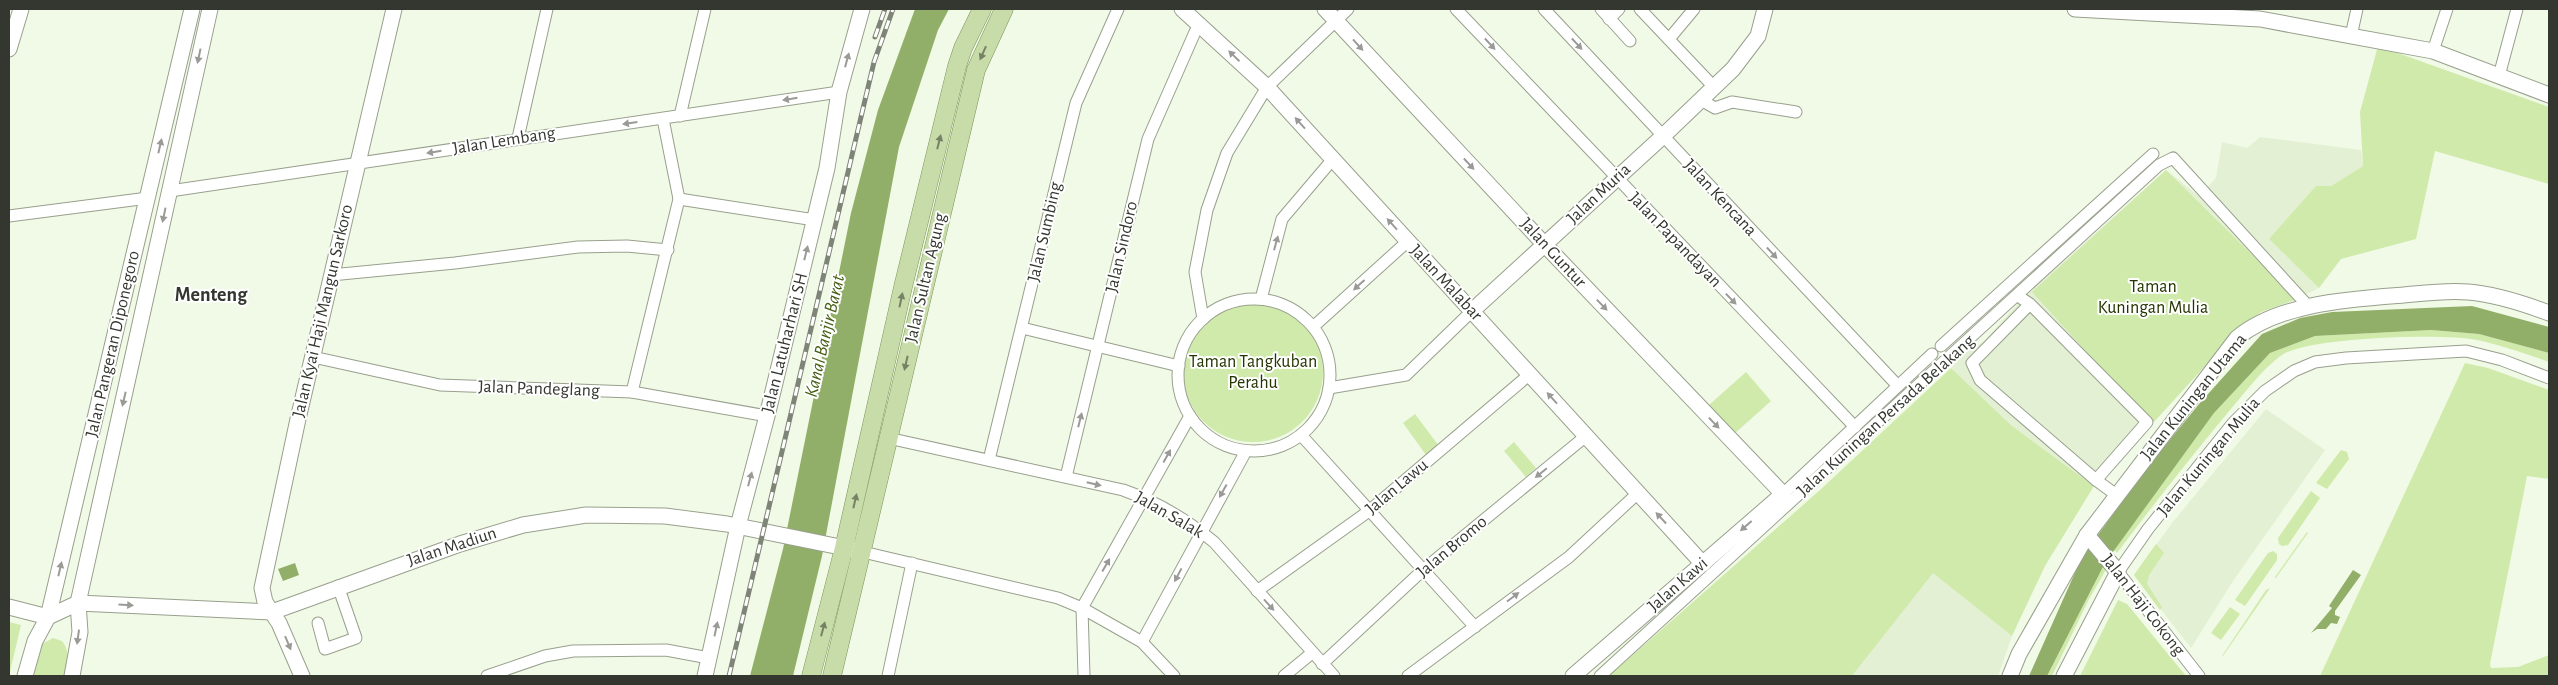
<svg xmlns="http://www.w3.org/2000/svg" width="2558" height="685" viewBox="0 0 2558 685" font-family="'Alegreya Sans',sans-serif">
<style>
.built{fill:#e4f0d4}
.green{fill:#d0eaac}
.water{fill:#92af69}
.lines{fill:none;stroke-linecap:round;stroke-linejoin:round}
.street-casing{stroke:#98a08d;stroke-width:13}
.secondary-casing{stroke:#98a08d;stroke-width:17}
.primary-casing{stroke:#7d935a;stroke-width:19}
.street{stroke:#fff;stroke-width:11}
.secondary{stroke:#fff;stroke-width:15}
.primary{stroke:#c8dcaa;stroke-width:18}
.rail-casing{stroke:#7e8477;stroke-width:5}
.rail{stroke:#fff;stroke-width:3;stroke-dasharray:9;stroke-linecap:butt}
.oneway{fill:#9a9b97}
.oneway2{fill:#778166}
.labels{text-anchor:middle;dominant-baseline:central;stroke-width:4;stroke-linejoin:round;paint-order:stroke}
.street-label{font-size:18px;fill:#34372f;stroke:#fff}
.park-label{font-size:18px;fill:#243500;stroke:#fff}
.water-label{font-size:19px;font-style:italic;fill:#465f14;stroke:#fff}
.quarter-label{font-size:20px;font-weight:bold;fill:#34372f;stroke:#fff}
</style>
<rect width="100%" height="100%" fill="#f1fae6"/>
<g class="built">
<polygon points="2260,137 2361,150 2363,166 2331,186 2269,239 2319,288 2297,299 2261,312 2230,339 2094,486 2012,426 1951,368 1965,352 1983,342 2022,299 2166,170 2199,196 2216,178 2222,142 2247,148"/>
<polygon points="2266,409 2325,450 2233,581 2191,648 2134,575 2172,523"/>
<polygon points="1933,572 2012,636 1998,676 1852,676"/>
</g>
<g class="green">
<polygon points="2378,46 2549,107 2549,184 2435,151 2416,239 2341,259 2319,288 2269,239 2316,186 2331,186 2363,166 2360,112"/>
<polygon points="2166,170 2297,299 2261,312 2230,339 2152,424 2032,292"/>
<circle cx="1253" cy="372" r="70"/>
<path d="M2431 330 2479 334 2549 353V362C2526 354 2501 345 2477 340 2444 333 2308 337 2282 355 2265 366 2243 395 2230 410 2191 457 2153 505 2117 553L2114 550 2214 413 2270 353 2315 336Z"/>
<polygon points="2465,363 2488,368 2549,390 2549,479 2527,476 2490,664 2491,668 2518,667 2549,655 2549,676 2320,676"/>
<polygon points="1951,368 2012,426 2094,486 2045,566 2012,636 1933,573 1852,676 1609,676 1820,490"/>
<polygon points="1746,372 1771,401 1734,434 1709,405"/>
<polygon points="1415,414 1439,446 1426,455 1403,423"/>
<polygon points="1514,442 1536,468 1526,477 1504,451"/>
<polygon points="2341,450 2347,452 2349,459 2327,489 2316,483"/>
<polygon points="2311,491 2320,498 2288,545 2282,546 2279,544 2278,538"/>
<polygon points="2307,532 2308,533 2275,579 2275,577"/>
<polygon points="2156,544 2164,553 2149,575 2147,584 2162,607 2160,610 2134,575"/>
<polygon points="2273,551 2277,554 2277,560 2245,606 2235,600 2268,553"/>
<polygon points="2105,563 2108,566 2088,601 2052,676 2047,676"/>
<polygon points="2270,588 2223,656 2222,656 2266,590"/>
<polygon points="2118,600 2127,604 2186,676 2080,676"/>
<polygon points="2230,607 2240,614 2221,640 2211,633"/>
<polygon points="9,622 21,625 9,676"/>
<path d="M53 638 62 641C71 652 67 663 64 676H31L42 644Z"/>
</g>
<g class="water">
<polygon points="915,9 949,9 938,30 899,147 822,556 793,676 750,676 783,549 851,213 878,110"/>
<polygon points="2472,306 2549,327 2549,353 2479,334 2431,330 2315,336 2270,353 2214,413 2105,563 2047,676 2029,676 2082,557 2143,473 2199,404 2262,334 2300,318 2332,312"/>
<polygon points="295,563 299,575 283,581 278,569"/>
<polygon points="2353,570 2361,575 2335,611 2335,615 2340,617 2337,624 2331,623 2326,629 2317,629 2311,633 2332,608 2329,606"/>
</g>
<g class="lines">
<g class="street-casing">
<g id="street">
<polyline points="1456,9 1855,427"/>
<polyline points="1544,9 1898,386"/>
<polyline points="1601,9 1630,41"/>
<polyline points="1640,9 1713,86"/>
<polyline points="1609,19 1619,9"/>
<polyline points="2351,36 2357,9"/>
<polyline points="1669,39 1694,9"/>
<polyline points="2433,51 2447,9"/>
<polyline points="2499,76 2517,9"/>
<polyline points="1701,100 1715,108 1732,102 1796,112"/>
<polyline points="680,116 705,9"/>
<polyline points="518,138 547,9"/>
<polyline points="170,191 839,92"/>
<polyline points="679,199 815,220"/>
<polyline points="9,216 148,198"/>
<polyline points="331,275 455,263 578,247 627,246 668,250"/>
<polyline points="2018,296 2030,304 2147,422 2096,480 1980,380 1972,363 2030,304"/>
<polyline points="1261,299 1282,219 1333,159"/>
<circle cx="1254" cy="375" r="76"/>
<polyline points="1203,319 1195,272 1207,210 1227,153 1267,87 1348,9"/>
<polyline points="1313,327 1408,241"/>
<polyline points="1022,328 1179,366"/>
<polyline points="1941,346 2153,154"/>
<polyline points="313,357 440,385 632,392 767,416"/>
<polyline points="1329,388 1406,375 1472,311"/>
<polyline points="632,392 679,199 663,119"/>
<polyline points="1301,435 1475,627"/>
<path d="M888 438 1123 490C1155 501 1187 520 1214 542L1334 676"/>
<polyline points="989,460 1076,103 1118,9"/>
<polyline points="1066,477 1148,139 1195,32 1201,24"/>
<polyline points="2096,480 2115,494"/>
<polyline points="1783,494 1932,354"/>
<polyline points="863,552 1058,598 1082,608 1142,642 1174,676"/>
<polyline points="1257,591 1369,511 1530,374"/>
<polyline points="318,623 325,649 356,638 338,586"/>
<polyline points="1142,642 1246,451"/>
<polyline points="1322,664 1423,570 1586,436"/>
<polyline points="487,676 545,656 573,651 666,650 709,658"/>
<polyline points="888,676 912,563"/>
<polyline points="1084,676 1082,608 1190,416"/>
<polyline points="1284,676 1312,653"/>
<polyline points="1408,676 1569,557 1638,493"/>
<polyline points="1600,676 2159,165 2173,158 2309,307"/>
<polyline points="2199,676 2118,572 2148,529 2233,423 2265,391 2294,371 2315,362 2346,358 2466,351 2502,360 2549,378"/>
</g>
</g>
<g class="secondary-casing">
<g id="secondary">
<polyline points="1182,9 1267,87 1703,564"/>
<polyline points="1325,9 1545,245 1783,494 1573,676"/>
<polyline points="2075,9 2260,19 2351,36 2433,51 2549,95"/>
<polyline points="9,49 21,9"/>
<polyline points="1472,311 1662,137 1733,69 1758,36 1765,9"/>
<polyline points="9,607 48,617"/>
<polyline points="48,617 78,603 272,612 460,544 523,525 586,515 665,516 727,524 855,550"/>
<polyline points="25,676 35,641 48,617 192,9"/>
<polyline points="72,676 80,632 78,603 210,9"/>
<polyline points="302,676 279,623 265,602 262,588 298,419 394,9"/>
<polyline points="705,676 738,526 767,416 827,168 839,92 862,9"/>
<path d="M2010 676 2019 654 2087 535 2237 338C2279 303 2351 299 2404 295 2425 293 2447 290 2468 292 2495 294 2525 304 2549 313"/>
<polyline points="2064,676 2118,572 2087,535"/>
</g>
</g>
<g class="primary-casing">
<g id="primary">
<polyline points="811,676 844,548 903,287 957,66 963,48 982,9"/>
<polyline points="832,676 976,70 1004,9"/>
</g>
</g>
<use href="#street" class="street"/>
<use href="#secondary" class="secondary"/>
<use href="#primary" class="primary"/>
<g class="rail-casing">
<g id="rail">
<polyline points="875,37 885,9"/>
<polyline points="729,676 874,62 893,9"/>
</g>
</g>
<use href="#rail" class="rail"/>
</g>
<defs><path id="oneway-solid" d="M-6-.8H1V-3.2L6.5 0L1 3.2V.8H-6Z" transform="scale(1.25)"/></defs>
<g class="oneway">
<use href="#oneway-solid" transform="translate(1490 44) rotate(47)"/>
<use href="#oneway-solid" transform="translate(1577 44) rotate(47)"/>
<use href="#oneway-solid" transform="translate(1358 45) rotate(48)"/>
<use href="#oneway-solid" transform="translate(199 56) rotate(102)"/>
<use href="#oneway-solid" transform="translate(1234 56) rotate(-136)"/>
<use href="#oneway-solid" transform="translate(847 60) rotate(-75)"/>
<use href="#oneway-solid" transform="translate(790 99) rotate(171)"/>
<use href="#oneway-solid" transform="translate(630 123) rotate(172)"/>
<use href="#oneway-solid" transform="translate(1300 123) rotate(-132)"/>
<use href="#oneway-solid" transform="translate(160 146) rotate(-77)"/>
<use href="#oneway-solid" transform="translate(434 152) rotate(171)"/>
<use href="#oneway-solid" transform="translate(1469 164) rotate(47)"/>
<use href="#oneway-solid" transform="translate(164 215) rotate(102)"/>
<use href="#oneway-solid" transform="translate(1392 224) rotate(-132)"/>
<use href="#oneway-solid" transform="translate(1276 243) rotate(-75)"/>
<use href="#oneway-solid" transform="translate(806 253) rotate(-76)"/>
<use href="#oneway-solid" transform="translate(1772 253) rotate(47)"/>
<use href="#oneway-solid" transform="translate(1359 285) rotate(138)"/>
<use href="#oneway-solid" transform="translate(1731 299) rotate(46)"/>
<use href="#oneway-solid" transform="translate(1602 305) rotate(46)"/>
<use href="#oneway-solid" transform="translate(1552 398) rotate(-132)"/>
<use href="#oneway-solid" transform="translate(124 399) rotate(103)"/>
<use href="#oneway-solid" transform="translate(1080 420) rotate(-76)"/>
<use href="#oneway-solid" transform="translate(1714 423) rotate(46)"/>
<use href="#oneway-solid" transform="translate(1167 456) rotate(-61)"/>
<use href="#oneway-solid" transform="translate(1541 473) rotate(141)"/>
<use href="#oneway-solid" transform="translate(750 479) rotate(-75)"/>
<use href="#oneway-solid" transform="translate(1094 484) rotate(13)"/>
<use href="#oneway-solid" transform="translate(1223 491) rotate(119)"/>
<use href="#oneway-solid" transform="translate(1661 518) rotate(-133)"/>
<use href="#oneway-solid" transform="translate(1746 526) rotate(139)"/>
<use href="#oneway-solid" transform="translate(1106 565) rotate(-60)"/>
<use href="#oneway-solid" transform="translate(60 569) rotate(-77)"/>
<use href="#oneway-solid" transform="translate(1178 575) rotate(118)"/>
<use href="#oneway-solid" transform="translate(1513 597) rotate(-37)"/>
<use href="#oneway-solid" transform="translate(126 605) rotate(3)"/>
<use href="#oneway-solid" transform="translate(1269 605) rotate(48)"/>
<use href="#oneway-solid" transform="translate(716 629) rotate(-78)"/>
<use href="#oneway-solid" transform="translate(78 637) rotate(98)"/>
<use href="#oneway-solid" transform="translate(288 643) rotate(67)"/>
</g>
<g class="oneway2">
<use href="#oneway-solid" transform="translate(983 53) rotate(114)"/>
<use href="#oneway-solid" transform="translate(939 142) rotate(-76)"/>
<use href="#oneway-solid" transform="translate(901 300) rotate(-78)"/>
<use href="#oneway-solid" transform="translate(906 363) rotate(103)"/>
<use href="#oneway-solid" transform="translate(855 501) rotate(-77)"/>
<use href="#oneway-solid" transform="translate(823 629) rotate(-75)"/>
</g>
<g class="labels">
<g class="street-label">
<text transform="translate(504 141) rotate(-9)">Jalan Lembang</text>
<text transform="translate(1599 194) rotate(-43)">Jalan Muria</text>
<text transform="translate(1720 198) rotate(47)">Jalan Kencana</text>
<text transform="translate(1045 232) rotate(-77)">Jalan Sumbing</text>
<text transform="translate(1675 240) rotate(46)">Jalan Papandayan</text>
<text transform="translate(1122 247) rotate(-77)">Jalan Sindoro</text>
<text transform="translate(1553 253) rotate(47)">Jalan Guntur</text>
<text transform="translate(926 278) rotate(-77)">Jalan Sultan Agung</text>
<text transform="translate(1446 283) rotate(47)">Jalan Malabar</text>
<text transform="translate(323 311) rotate(-77)">Jalan Kyai Haji Mangun Sarkoro</text>
<text transform="translate(785 343) rotate(-76)">Jalan Latuharhari SH</text>
<text transform="translate(113 344) rotate(-77)">Jalan Pangeran Diponegoro</text>
<text transform="translate(539 389) rotate(2)">Jalan Pandeglang</text>
<text transform="translate(2194 397) rotate(-51)">Jalan Kuningan Utama</text>
<text transform="translate(1886 416) rotate(-42)">Jalan Kuningan Persada Belakang</text>
<text transform="translate(2209 457) rotate(-50)">Jalan Kuningan Mulia</text>
<text transform="translate(1397 487) rotate(-40)">Jalan Lawu</text>
<text transform="translate(1169 515) rotate(30)">Jalan Salak</text>
<text transform="translate(452 547) rotate(-18)">Jalan Madiun</text>
<text transform="translate(1452 547) rotate(-40)">Jalan Bromo</text>
<text transform="translate(1678 585) rotate(-41)">Jalan Kawi</text>
<text transform="translate(2143 605) rotate(52)">Jalan Haji Cokong</text>
</g>
<g class="park-label">
<text x="2153" y="287">Taman<tspan x="2153" dy="21">Kuningan Mulia</tspan></text>
<text x="1253" y="362">Taman Tangkuban<tspan x="1253" dy="21">Perahu</tspan></text>
</g>
<g class="water-label">
<text transform="translate(825 336) rotate(-77)">Kanal Banjir Barat</text>
</g>
<g class="quarter-label">
<text x="211" y="295">Menteng</text>
</g>
</g>
<rect width="2558" height="685" fill="none" stroke="#34372f" stroke-width="20"/>
</svg>
